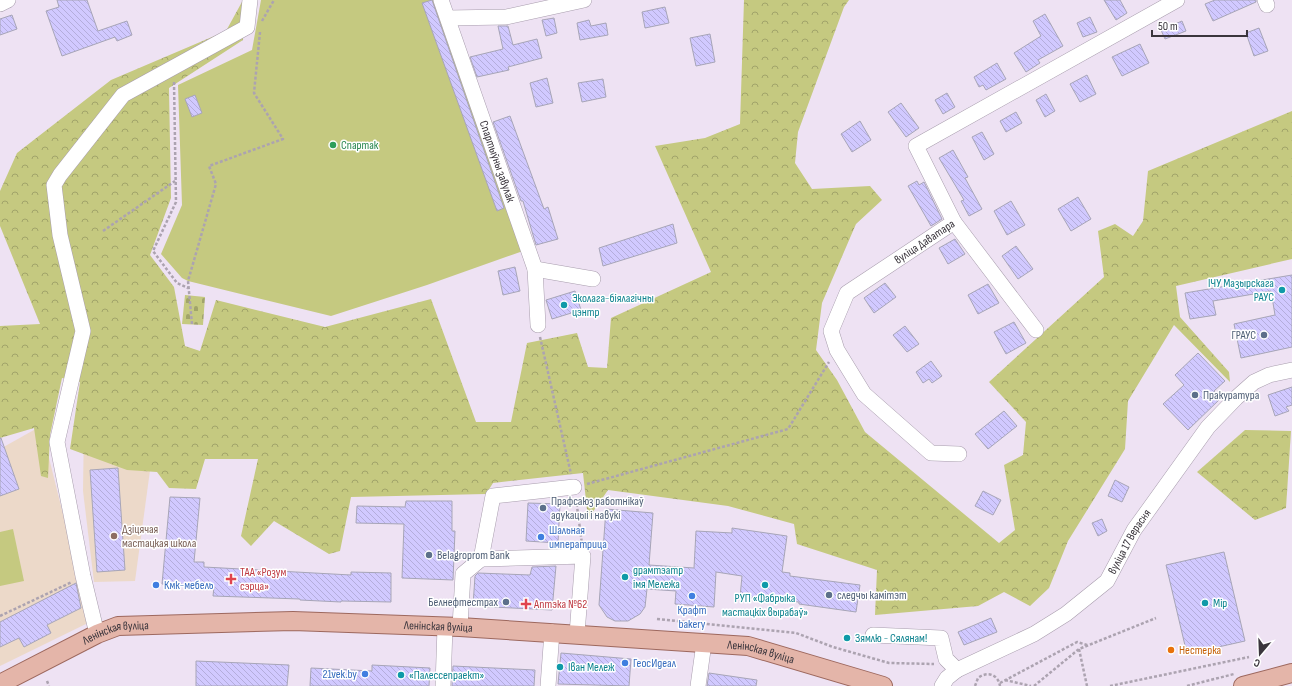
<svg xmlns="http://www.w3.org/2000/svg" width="1292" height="686" viewBox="0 0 1292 686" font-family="'Sofia Sans Condensed',sans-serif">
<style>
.education{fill:#ecd9c9}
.forest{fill:url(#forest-crowns)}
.cemetery{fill:url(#cemetery-stones)}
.pitch{fill:#c5c980}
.building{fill:url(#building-back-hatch);stroke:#a7a5b7}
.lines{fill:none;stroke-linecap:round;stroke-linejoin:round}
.minor-casing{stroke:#a89dad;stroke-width:16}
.major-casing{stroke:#9d685e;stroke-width:20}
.path{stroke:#aca3b0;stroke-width:2.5;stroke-dasharray:3 2;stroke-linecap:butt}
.minor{stroke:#fff;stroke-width:15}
.major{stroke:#e4b5a9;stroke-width:18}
.leisure-dot{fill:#2e9e5b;stroke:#fff;stroke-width:1.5}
.culture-dot{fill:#0f9aa8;stroke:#fff;stroke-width:1.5}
.service-dot{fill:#5c6f8a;stroke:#fff;stroke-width:1.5}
.education-dot{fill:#8d6e63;stroke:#fff;stroke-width:1.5}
.shop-dot{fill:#3f7fe0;stroke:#fff;stroke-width:1.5}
.health-dot{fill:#e0444e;stroke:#fff;stroke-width:1.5}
.food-dot{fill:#e8710a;stroke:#fff;stroke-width:1.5}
.labels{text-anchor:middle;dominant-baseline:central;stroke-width:3;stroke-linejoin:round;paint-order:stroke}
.leisure-label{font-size:12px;fill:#27864d;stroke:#fff;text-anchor:start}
.street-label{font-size:12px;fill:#3a353c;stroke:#fff}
.culture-label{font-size:12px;fill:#0d838f;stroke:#fff;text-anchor:start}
.service-label{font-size:12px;fill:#4e5e75;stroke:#fff;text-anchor:start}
.education-label{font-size:12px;fill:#785e54;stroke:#fff;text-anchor:start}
.shop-label{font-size:12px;fill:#366cbe;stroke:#fff;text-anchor:start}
.health-label{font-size:12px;fill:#be3a42;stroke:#fff;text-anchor:start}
.food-label{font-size:12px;fill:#c56008;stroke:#fff;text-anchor:start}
</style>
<defs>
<pattern id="forest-crowns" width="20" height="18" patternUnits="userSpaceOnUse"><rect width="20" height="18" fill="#c5c980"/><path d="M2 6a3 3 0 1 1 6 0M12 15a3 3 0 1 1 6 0" fill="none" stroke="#a1a46a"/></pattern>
<pattern id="cemetery-stones" width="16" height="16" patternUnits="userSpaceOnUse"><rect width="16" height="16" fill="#c5c980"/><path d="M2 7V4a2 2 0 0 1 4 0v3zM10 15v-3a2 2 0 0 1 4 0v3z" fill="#a1a46a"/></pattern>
<pattern id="building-back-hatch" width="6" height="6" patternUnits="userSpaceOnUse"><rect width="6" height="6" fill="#d1c9ff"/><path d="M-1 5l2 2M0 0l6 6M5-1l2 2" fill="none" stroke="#b4addb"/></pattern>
</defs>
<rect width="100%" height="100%" fill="#eee2f3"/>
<g class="education">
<polygon points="84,423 151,463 135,581 94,582 83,491"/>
<polygon points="41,426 90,622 0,666 0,449"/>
</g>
<g class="forest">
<polygon points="243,0 245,0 243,40 169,88 171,198 150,255 174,287 185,346 200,351 216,300 325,327 431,299 476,422 511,422 527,343 577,333 588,367 607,368 611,318 711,272 655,146 705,138 740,124 744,0 849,0 844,7 798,132 795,163 812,189 870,186 882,200 856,224 822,303 816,350 837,380 865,432 999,543 1015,530 1004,465 1023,455 1026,422 989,382 1104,277 1098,231 1115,224 1133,236 1143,221 1148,171 1292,111 1292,259 1176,286 1180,317 1229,372 1230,382 1174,325 1128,401 1125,449 1068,541 1049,588 1030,606 1004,592 978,606 875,615 877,570 797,544 794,524 728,506 608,490 588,519 583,473 493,483 486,494 351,497 340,551 329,554 274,521 251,546 241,536 258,459 205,459 196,489 169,488 157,472 127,470 70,449 80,382 62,378 50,435 48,478 41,476 34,428 0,438 0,326 40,324 0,226 0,191 17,153 111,80 226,31"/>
<polygon points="1245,430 1291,431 1286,508 1255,520 1197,472"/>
</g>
<polygon class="cemetery" points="185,295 205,297 203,325 182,324"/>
<g class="pitch">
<polygon points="261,0 435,0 523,251 427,285 331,316 188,281 182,278 161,254 182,205 178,85 252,50"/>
<polygon points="13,529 24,581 0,586 0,532"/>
</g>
<g class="building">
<polygon points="57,0 87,0 98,31 127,21 132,35 117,41 115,37 62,56 46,11 59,7"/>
<polygon points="432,0 504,208 497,211 422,3"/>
<polygon points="1104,0 1120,0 1127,13 1116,20"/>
<polygon points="1215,0 1256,0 1256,2 1213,21 1205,4"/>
<polygon points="665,7 669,23 645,28 642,12"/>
<polygon points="1045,14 1063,46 1038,60 1040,63 1026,72 1014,53 1041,36 1033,21"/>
<polygon points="12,15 17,29 0,35 0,19"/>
<polygon points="1090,17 1097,32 1083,37 1077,23"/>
<polygon points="554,18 557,33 546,36 542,20"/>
<polygon points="589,20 591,26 606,23 608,35 580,40 577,23"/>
<polygon points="1182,21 1186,31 1165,39 1161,30"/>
<polygon points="498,26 508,26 513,45 537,39 542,58 508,67 509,70 477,77 470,57 503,49"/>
<polygon points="1259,28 1268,51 1254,56 1246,33"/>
<polygon points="710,34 715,62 696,66 690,38"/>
<polygon points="1140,44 1149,63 1122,76 1112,57"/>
<polygon points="997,63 1006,79 986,90 983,85 979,87 974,77"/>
<polygon points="1087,75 1096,94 1080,102 1070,84"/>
<polygon points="547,78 553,103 536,107 530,83"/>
<polygon points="603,79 606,97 582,102 578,83"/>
<polygon points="947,93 955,107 943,114 935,100"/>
<polygon points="1046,94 1055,111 1045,117 1036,100"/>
<polygon points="195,95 202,113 192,117 185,99"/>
<polygon points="901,103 919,128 906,137 888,112"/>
<polygon points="1016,112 1022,123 1006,132 1000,121"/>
<polygon points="510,116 544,209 548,207 558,239 536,245 523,201 521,201 493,122"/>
<polygon points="860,121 871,140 852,152 841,134"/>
<polygon points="982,132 994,154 984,160 972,137"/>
<polygon points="953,150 968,177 965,178 982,209 969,216 961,201 964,200 939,158"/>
<polygon points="917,181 919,185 924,182 942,219 931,226 908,186"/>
<polygon points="1078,197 1091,219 1071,231 1058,209"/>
<polygon points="1011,201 1025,225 1007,235 994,211"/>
<polygon points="673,224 677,243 603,266 599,248"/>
<polygon points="955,239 965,254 948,264 939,248"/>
<polygon points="1016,246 1033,269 1018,279 1002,256"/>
<polygon points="515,267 520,291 503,295 498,271"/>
<polygon points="1292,275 1292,347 1241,358 1234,324 1275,315 1271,291 1213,301 1216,315 1190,319 1185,293"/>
<polygon points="885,283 896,297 874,313 864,298"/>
<polygon points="988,284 999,303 978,314 968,295"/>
<polygon points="575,291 581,310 552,319 546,300"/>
<polygon points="1014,322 1026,343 1006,354 994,332"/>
<polygon points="905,326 919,344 907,352 893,335"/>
<polygon points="1198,353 1225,381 1214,391 1221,398 1188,430 1163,404 1184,385 1175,375"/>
<polygon points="931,361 942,376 932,383 929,379 923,383 916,372"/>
<polygon points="1292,387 1292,405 1286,407 1289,411 1275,416 1268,395"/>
<polygon points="1004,411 1017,426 988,449 975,434"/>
<polygon points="0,438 1,438 19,489 0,496"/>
<polygon points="118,468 125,570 97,572 90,470"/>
<polygon points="1115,480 1129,487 1122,502 1108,496"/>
<polygon points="983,491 1001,500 993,515 975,506"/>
<polygon points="170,497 200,498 194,562 204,562 204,567 351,575 351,572 391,573 391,602 341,601 341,602 300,600 300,599 213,596 214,587 162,584"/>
<polygon points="406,501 452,501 452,531 455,531 453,580 402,578 404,524 356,523 357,506 405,507"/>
<polygon points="528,503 560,504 558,543 526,541"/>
<polygon points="606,509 653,513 649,565 694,568 696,531 732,533 732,528 787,536 782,572 790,573 790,576 860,585 856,612 799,604 799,602 740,597 742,576 716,572 714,607 675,604 676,591 647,589 645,607 640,614 628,621 615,621 607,617 599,605"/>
<polygon points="1102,519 1107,531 1098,536 1092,523"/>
<polygon points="1224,552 1245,641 1187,654 1166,565"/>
<polygon points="556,566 552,610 473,606 475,576 478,573 530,575 532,567"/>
<polygon points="76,583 81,608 47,625 51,633 24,647 19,638 0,647 0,622"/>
<polygon points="991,618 997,632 964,645 958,632"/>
<polygon points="561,653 631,659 629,686 558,684"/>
<polygon points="196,661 289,665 287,686 196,686"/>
<polygon points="372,665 430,668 429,686 310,686 311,668 372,671"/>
<polygon points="453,666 535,670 534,686 452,686"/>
<polygon points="709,673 757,680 756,686 707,686"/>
</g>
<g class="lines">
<g class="minor-casing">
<g id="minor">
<path id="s1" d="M441 0 535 269 538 325"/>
<polyline points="1265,0 1267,5"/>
<polyline points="0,4 8,0"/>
<polyline points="448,18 506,17 584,0"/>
<polyline points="954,222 1036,330"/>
<polyline points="535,269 593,279"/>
<path id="s2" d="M959 454 931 453 864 394 837 350 831 331 847 293 954 222 916 146 1177 0"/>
<polyline points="481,559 583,556 577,634"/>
<polyline points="460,627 463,574 481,559 493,496 574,487"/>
<polyline points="97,634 83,576 57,442 83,331 60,235 54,185 60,175 123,95 247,27 250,0"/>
<polyline points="873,635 941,638 946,659 957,670"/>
<polyline points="443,686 445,627"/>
<polyline points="548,686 552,632"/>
<polyline points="698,686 704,643"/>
<path id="s3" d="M942 686 947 678 957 670 1034 634 1066 614 1107 581 1134 530 1208 427 1236 398 1254 382 1269 375 1292 370"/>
</g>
</g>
<g class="major-casing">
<g id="major">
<path id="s4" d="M0 684 97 634 118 626 293 621 460 627 748 646 883 686"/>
<polyline points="1243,686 1292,673"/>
</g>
</g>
<g class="path">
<polyline points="262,21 274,0"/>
<polyline points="174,82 176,202 153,251 177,283 188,288"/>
<polyline points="103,231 175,181"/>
<polyline points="192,324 188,281 216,184 209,166 283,139 254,93 260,32"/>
<polyline points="540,337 571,474"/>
<polyline points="587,484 788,429 829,362"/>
<polyline points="576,499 582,544"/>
<polyline points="0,616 72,582"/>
<polyline points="657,619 796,633 833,647 889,663 934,664"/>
<polyline points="1079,649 1087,686"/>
<polyline points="1005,680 1031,686"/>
<polyline points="47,681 49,686"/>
<polyline points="1000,683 1077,642 1087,645"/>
<path d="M975 686 978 678C987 671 998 674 1000 686"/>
<polyline points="1034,686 1079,649 1156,618"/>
<polyline points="1110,686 1249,657"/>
<polyline points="1187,686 1234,674"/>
</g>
<use href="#minor" class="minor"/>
<use href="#major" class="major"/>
</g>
<circle class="leisure-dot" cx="333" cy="145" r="4"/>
<g class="culture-dot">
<circle cx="1282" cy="290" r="4"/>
<circle cx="564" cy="305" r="4"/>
<circle cx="625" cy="577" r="4"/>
<circle cx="765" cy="585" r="4"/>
<circle cx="1205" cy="603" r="4"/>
<circle cx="847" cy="638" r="4"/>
<circle cx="560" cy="667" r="4"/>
<circle cx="401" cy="675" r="4"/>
</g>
<g class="service-dot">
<circle cx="1264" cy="335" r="4"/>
<circle cx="1195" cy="395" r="4"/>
<circle cx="543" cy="508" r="4"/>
<circle cx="429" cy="555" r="4"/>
<circle cx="829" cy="595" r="4"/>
<circle cx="506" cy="602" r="4"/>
</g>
<circle class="education-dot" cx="114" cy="536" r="4"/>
<g class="shop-dot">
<circle cx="541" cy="537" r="4"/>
<circle cx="156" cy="585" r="4"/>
<circle cx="692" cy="596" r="4"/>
<circle cx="625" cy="663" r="4"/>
<circle cx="365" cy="674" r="4"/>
</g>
<g class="health-dot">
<path d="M229 573h4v4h4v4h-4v4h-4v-4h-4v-4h4z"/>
<path d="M524 598h4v4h4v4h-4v4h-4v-4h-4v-4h4z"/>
</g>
<circle class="food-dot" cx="1171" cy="650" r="4"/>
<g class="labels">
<g class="leisure-label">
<text x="341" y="145">Спартак</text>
</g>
<g class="street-label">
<text stroke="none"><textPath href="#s1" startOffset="171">Спартыўны завулак</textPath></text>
<text stroke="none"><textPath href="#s2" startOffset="323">вуліца Даватара</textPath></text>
<text stroke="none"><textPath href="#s3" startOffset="243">вуліца 17 Верасня</textPath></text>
<text stroke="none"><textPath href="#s4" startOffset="452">Ленінская вуліца</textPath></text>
<text stroke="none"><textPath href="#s4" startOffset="128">Ленінская вуліца</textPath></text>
<text stroke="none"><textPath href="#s4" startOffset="776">Ленінская вуліца</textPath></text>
</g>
<g class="culture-label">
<text x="1274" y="283" text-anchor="end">ІЧУ Мазырскага<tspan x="1274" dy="14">РАУС</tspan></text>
<text x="572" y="298">Эколага-біялагічны<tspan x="572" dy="14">цэнтр</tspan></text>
<text x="633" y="570">драмтэатр<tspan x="633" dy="14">імя Мележа</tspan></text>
<text x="765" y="598" text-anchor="middle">РУП «Фабрыка<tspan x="765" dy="14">мастацкіх вырабаў»</tspan></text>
<text x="1213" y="603">Мір</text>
<text x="855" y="638">Зямлю - Сялянам!</text>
<text x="568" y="667">Іван Мележ</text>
<text x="409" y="675">«Палессепраект»</text>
</g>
<g class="service-label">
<text x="1256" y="335" text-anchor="end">ГРАУС</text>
<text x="1203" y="395">Пракуратура</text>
<text x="551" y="501">Прафсаюз работнікаў<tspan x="551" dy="14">адукацыі і навукі</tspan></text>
<text x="437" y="555">Belagroprom Bank</text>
<text x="837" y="595">следчы камітэт</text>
<text x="498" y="602" text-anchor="end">Белнефтестрах</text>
</g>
<g class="education-label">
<text x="122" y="529">Дзіцячая<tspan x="122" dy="14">мастацкая школа</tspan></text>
</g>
<g class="shop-label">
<text x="549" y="530">Шальная<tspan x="549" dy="14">императрица</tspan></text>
<text x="164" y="585">Кмк-мебель</text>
<text x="692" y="610" text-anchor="middle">Крафт<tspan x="692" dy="14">bakery</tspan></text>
<text x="633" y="663">ГеосИдеал</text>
<text x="357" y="674" text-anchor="end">21vek.by</text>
</g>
<g class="health-label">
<text x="240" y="572">ТАА «Розум<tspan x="240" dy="14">сэрца»</tspan></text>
<text x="534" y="604">Аптэка №62</text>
</g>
<g class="food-label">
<text x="1179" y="650">Нестерка</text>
</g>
</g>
<g transform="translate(1260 654) rotate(199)" stroke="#ffffff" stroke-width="3" paint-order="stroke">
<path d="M0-3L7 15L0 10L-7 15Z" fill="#3a353c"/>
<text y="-6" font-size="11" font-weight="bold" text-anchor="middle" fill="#3a353c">С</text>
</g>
<path d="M1152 30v6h95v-6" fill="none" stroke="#3a353c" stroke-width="2"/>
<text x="1158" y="30" font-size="12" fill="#3a353c" stroke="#ffffff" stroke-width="3" paint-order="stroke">50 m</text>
</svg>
